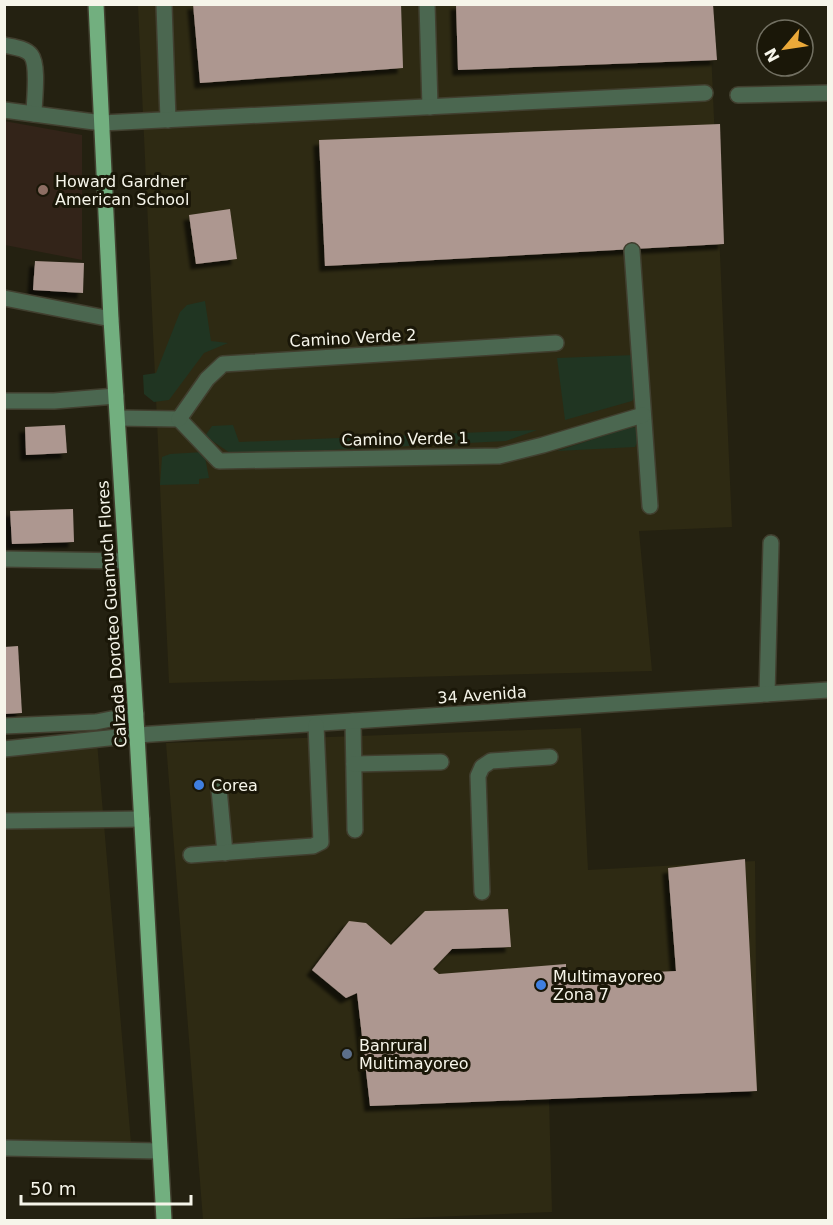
<svg xmlns="http://www.w3.org/2000/svg" width="833" height="1225" viewBox="0 0 833 1225" font-family="'DejaVu Sans',sans-serif">
<style>
.built{fill:#2e2a13}
.education{fill:#332419}
.green{fill:#203522}
.building{fill:#ad9790;filter:url(#shadow)}
.lines{fill:none;stroke-linecap:round;stroke-linejoin:round}
.minor-casing{stroke:#413f2f;stroke-width:18}
.major-casing{stroke:#413f2f;stroke-width:18}
.minor{stroke:#4b6750;stroke-width:15}
.major{stroke:#72af7f;stroke-width:15}
.education-dot{fill:#8d6e63;stroke:#1a1708;stroke-width:2}
.shop-dot{fill:#3f7fe0;stroke:#1a1708;stroke-width:2}
.service-dot{fill:#5c6f8a;stroke:#1a1708;stroke-width:2}
.labels{text-anchor:middle;dominant-baseline:central;stroke-width:6;stroke-linejoin:round;paint-order:stroke}
.poi-label{font-size:16px;fill:#f6f5ea;stroke:#1a1708;text-anchor:start}
.street-label{font-size:16px;fill:#f6f5ea;stroke:#1a1708}
</style>
<defs>
<filter id="shadow"><feDropShadow dx="-5.5" dy="5.5" stdDeviation="1.5" flood-color="#0009"/></filter>
</defs>
<rect width="100%" height="100%" fill="#242111"/>
<g class="built">
<polygon points="138,5 709,5 732,527 639,531 652,671 169,683"/>
<polygon points="581,728 588,870 755,861 757,1091 549,1099 552,1212 363,1220 203,1220 166,743"/>
<polygon points="5,739 97,742 131,1143 5,1139"/>
</g>
<polygon class="education" points="4,121 82,135 82,260 5,245"/>
<g class="green">
<polygon points="205,301 211,341 228,343 204,353 169,400 154,402 144,394 143,375 156,373 180,312 187,305"/>
<polygon points="635,355 639,391 632,401 565,420 557,358"/>
<polygon points="233,425 239,442 537,430 506,441 233,455 205,436 212,426"/>
<polygon points="637,427 641,435 635,447 557,451 627,428"/>
<polygon points="204,452 209,478 199,479 199,484 160,485 162,457 170,454"/>
</g>
<g class="building">
<polygon points="193,4 401,4 403,68 200,83"/>
<polygon points="456,4 713,4 717,60 458,70"/>
<polygon points="720,124 724,244 325,266 319,140"/>
<polygon points="230,209 237,259 196,264 189,215"/>
<polygon points="35,261 84,263 83,293 33,290"/>
<polygon points="65,425 67,453 26,455 25,427"/>
<polygon points="73,509 74,542 12,544 10,511"/>
<polygon points="18,646 22,713 4,714 4,647"/>
<polygon points="745,859 757,1091 370,1106 357,993 346,998 312,970 349,921 366,923 391,945 425,911 508,909 511,947 452,949 433,969 439,974 566,964 566,976 676,971 668,868"/>
</g>
<g class="lines">
<g class="minor-casing">
<g id="minor">
<polyline points="427,4 430,107"/>
<polyline points="164,5 168,120"/>
<path d="M4 45C13 47 26 48 31 55 39 65 34 101 34 114"/>
<polyline points="738,95 828,93"/>
<polyline points="4,110 102,123 705,93"/>
<polyline points="632,251 650,506"/>
<polyline points="4,298 111,319"/>
<polyline points="4,401 54,401 116,396"/>
<polyline points="118,418 179,419"/>
<polyline points="179,419 219,461 499,456 543,445 643,415"/>
<polyline points="179,419 207,379 223,364 556,343"/>
<polyline points="4,559 125,561"/>
<polyline points="767,694 771,543"/>
<polyline points="353,721 355,830"/>
<polyline points="4,726 96,722 136,714"/>
<polyline points="4,749 137,735 828,690"/>
<polyline points="354,764 441,762"/>
<polyline points="219,789 225,853"/>
<polyline points="4,821 142,819"/>
<polyline points="191,855 313,846 321,842 316,725"/>
<polyline points="482,892 478,776 482,767 491,761 550,757"/>
<polyline points="4,1148 160,1151"/>
</g>
</g>
<g class="major-casing">
<polyline id="major" points="96,4 111,319 137,735 164,1220"/>
</g>
<use href="#minor" class="minor"/>
<use href="#major" class="major"/>
</g>
<circle class="education-dot" cx="43" cy="190" r="6"/>
<g class="shop-dot">
<circle cx="199" cy="785" r="6"/>
<circle cx="541" cy="985" r="6"/>
</g>
<circle class="service-dot" cx="347" cy="1054" r="6"/>
<g class="labels">
<g class="poi-label">
<text x="55" y="181">Howard Gardner<tspan x="55" dy="18">American School</tspan></text>
<text x="211" y="785">Corea</text>
<text x="553" y="976">Multimayoreo<tspan x="553" dy="18">Zona 7</tspan></text>
<text x="359" y="1045">Banrural<tspan x="359" dy="18">Multimayoreo</tspan></text>
</g>
<g class="street-label">
<text transform="translate(353 338) rotate(-3)">Camino Verde 2</text>
<text transform="translate(405 439) rotate(-1)">Camino Verde 1</text>
<text transform="translate(112 614) rotate(-94)">Calzada Doroteo Guamuch Flores</text>
<text transform="translate(482 695) rotate(-4)">34 Avenida</text>
</g>
</g>
<rect width="833" height="1225" fill="none" stroke="#f6f5ea" stroke-width="12"/>
<g transform="translate(785 48) rotate(241)"><circle r="28" fill="#1a1708" stroke="#727062" stroke-width="1.5"/>
<path d="M0-4.5L10 22L0 15L-10 22Z" fill="#eba939"/>
<text y="-9" font-size="16" font-weight="bold" text-anchor="middle" fill="#f6f5ea">N</text>
</g>
<path d="M21 1195v9h170v-9" fill="none" stroke="#f6f5ea" stroke-width="3"/>
<text x="30" y="1195" font-size="18" fill="#f6f5ea" stroke="#1a1708" stroke-width="4.5" paint-order="stroke">50 m</text>
</svg>
